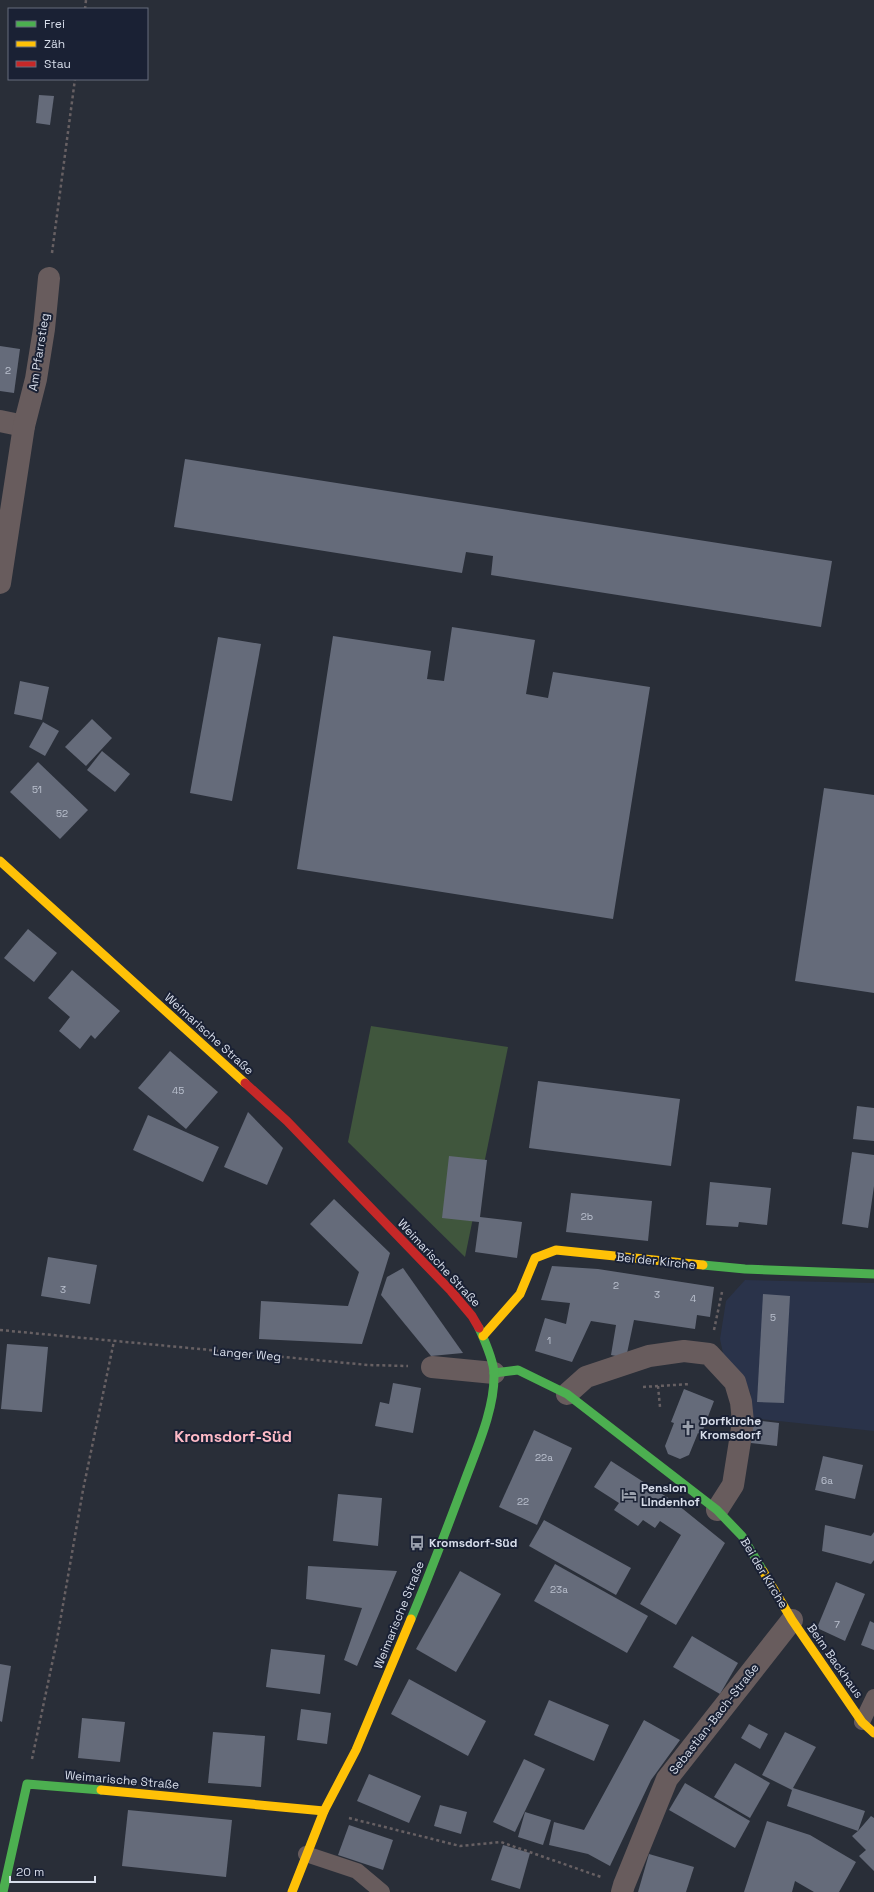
<svg xmlns="http://www.w3.org/2000/svg" width="874" height="1892" viewBox="0 0 874 1892" font-family="'Space Grotesk',sans-serif">
<style>
.built{fill:#2a334a}
.green{fill:#40563d}
.building{fill:#656b7a}
.lines{fill:none;stroke-linecap:round;stroke-linejoin:round}
.path{stroke:#676063;stroke-width:2.5;stroke-dasharray:3 3;stroke-linecap:butt}
.lane{stroke:#685c5d;stroke-width:16}
.street{stroke:#685c5d;stroke-width:22}
.fast{stroke:#4caf50;stroke-width:9}
.slow{stroke:#ffc107;stroke-width:9}
.jam{stroke:#c62828;stroke-width:9}
.labels{text-anchor:middle;dominant-baseline:central;stroke-width:4;stroke-linejoin:round;paint-order:stroke}
.number-label{font-size:10px;fill:#bac0ce}
.street-label{font-size:12px;fill:#d7ddea;stroke:#1a2134}
.poi-label{font-size:12px;font-weight:bold;fill:#d7ddea;stroke:#1a2134;text-anchor:start}
.district-label{font-size:16px;font-weight:bold;fill:#febac6;stroke:#1a2134}
</style>
<rect width="100%" height="100%" fill="#292e38"/>
<polygon class="built" points="745,1280 874,1283 874,1431 751,1418 751,1395 744,1377 724,1358 720,1339 726,1301"/>
<polygon class="green" points="371,1026 508,1047 465,1257 348,1142"/>
<g class="building">
<polygon points="39,95 54,96 50,125 36,123"/>
<polygon points="0,346 20,349 14,393 0,391"/>
<polygon points="185,459 832,561 821,627 491,575 493,556 466,552 462,573 174,527"/>
<polygon points="452,627 535,640 526,694 548,698 553,672 650,687 613,919 297,869 333,636 431,651 427,679 444,681"/>
<polygon points="218,637 261,644 232,801 190,793"/>
<polygon points="20,681 49,687 42,720 14,714"/>
<polygon points="92,719 112,738 86,766 65,747"/>
<polygon points="43,722 59,731 45,756 29,747"/>
<polygon points="102,751 130,774 115,792 87,770"/>
<polygon points="38,762 88,810 60,839 10,792"/>
<polygon points="824,788 874,795 874,993 795,981"/>
<polygon points="28,929 57,953 34,982 4,958"/>
<polygon points="72,970 120,1011 95,1039 91,1035 80,1049 59,1031 70,1017 48,998"/>
<polygon points="170,1051 218,1092 186,1129 138,1088"/>
<polygon points="538,1081 680,1099 671,1166 529,1148"/>
<polygon points="857,1106 874,1108 874,1141 853,1139"/>
<polygon points="248,1112 283,1148 267,1185 224,1167"/>
<polygon points="148,1115 219,1147 203,1182 133,1150"/>
<polygon points="852,1152 874,1155 874,1186 868,1228 842,1224"/>
<polygon points="449,1156 487,1160 480,1217 522,1222 517,1258 475,1252 479,1222 442,1218"/>
<polygon points="710,1182 771,1188 767,1225 739,1222 738,1227 706,1225"/>
<polygon points="571,1193 652,1201 648,1241 566,1232"/>
<polygon points="334,1199 390,1253 362,1344 259,1339 261,1301 348,1306 359,1272 310,1224"/>
<polygon points="48,1257 97,1265 90,1304 41,1296"/>
<polygon points="552,1266 598,1269 714,1287 710,1317 697,1315 695,1329 634,1320 626,1358 611,1355 616,1325 591,1321 572,1362 535,1351 545,1318 566,1324 570,1303 541,1300"/>
<polygon points="403,1268 463,1353 431,1356 381,1295 387,1277"/>
<polygon points="763,1294 790,1296 784,1403 757,1402"/>
<polygon points="7,1344 48,1347 42,1412 1,1409"/>
<polygon points="393,1383 421,1388 413,1433 375,1426 380,1402 389,1404"/>
<polygon points="684,1389 714,1401 701,1435 698,1433 689,1455 680,1459 668,1454 665,1446 674,1423 671,1422"/>
<polygon points="753,1420 779,1423 777,1446 751,1443"/>
<polygon points="534,1430 572,1448 537,1525 499,1507"/>
<polygon points="823,1456 863,1465 855,1499 815,1490"/>
<polygon points="611,1461 673,1501 725,1543 676,1625 640,1604 681,1535 660,1521 655,1528 643,1520 638,1526 614,1510 619,1503 594,1487"/>
<polygon points="338,1494 382,1498 378,1546 333,1541"/>
<polygon points="544,1520 631,1568 616,1595 529,1546"/>
<polygon points="825,1525 871,1536 874,1532 874,1560 871,1564 822,1551"/>
<polygon points="555,1564 648,1616 627,1653 534,1601"/>
<polygon points="308,1566 397,1571 357,1666 344,1660 362,1608 306,1599"/>
<polygon points="460,1571 501,1594 456,1672 416,1649"/>
<polygon points="836,1582 865,1594 845,1641 817,1628"/>
<polygon points="870,1621 874,1623 874,1650 861,1645"/>
<polygon points="692,1636 738,1663 720,1694 673,1667"/>
<polygon points="271,1649 325,1655 320,1694 266,1687"/>
<polygon points="0,1664 11,1666 2,1722 0,1721"/>
<polygon points="409,1679 486,1721 468,1756 391,1714"/>
<polygon points="549,1700 609,1725 594,1761 534,1735"/>
<polygon points="301,1709 331,1713 327,1744 297,1740"/>
<polygon points="82,1718 125,1722 120,1762 78,1758"/>
<polygon points="644,1720 680,1740 651,1780 610,1866 588,1854 549,1845 554,1822 584,1830"/>
<polygon points="749,1724 768,1734 760,1749 741,1738"/>
<polygon points="213,1732 265,1736 261,1787 208,1783"/>
<polygon points="785,1732 816,1747 793,1788 865,1811 858,1831 871,1816 874,1818 874,1871 859,1856 866,1850 852,1836 858,1831 787,1806 792,1790 762,1775"/>
<polygon points="524,1759 545,1769 515,1832 493,1822"/>
<polygon points="735,1763 770,1783 750,1818 714,1797"/>
<polygon points="369,1774 421,1796 409,1823 357,1801"/>
<polygon points="685,1783 750,1821 735,1848 669,1810"/>
<polygon points="440,1805 467,1812 461,1834 434,1826"/>
<polygon points="128,1810 232,1820 226,1877 122,1866"/>
<polygon points="525,1812 551,1820 543,1845 518,1837"/>
<polygon points="767,1821 810,1835 856,1862 839,1892 814,1892 795,1881 792,1892 744,1892"/>
<polygon points="349,1825 393,1840 383,1870 338,1855"/>
<polygon points="503,1845 530,1853 520,1889 491,1880"/>
<polygon points="649,1854 694,1867 686,1892 638,1892"/>
</g>
<g class="lines">
<g class="path">
<polyline points="85,9 86,0"/>
<polyline points="52,253 75,79"/>
<polyline points="0,1330 368,1365 408,1366"/>
<polyline points="714,1330 722,1292"/>
<polyline points="658,1386 660,1407"/>
<polyline points="643,1387 690,1384"/>
<polyline points="32,1759 56,1645 83,1490 114,1341"/>
<polyline points="349,1818 460,1846 501,1842 601,1877"/>
</g>
<g class="lane">
<polyline points="862,1722 874,1697"/>
<polyline points="306,1854 357,1871 382,1892"/>
</g>
<g class="street">
<polyline points="0,421 24,426"/>
<polyline points="0,583 24,426 36,379 44,329 49,278"/>
<polyline points="432,1367 494,1373"/>
<polyline points="567,1394 586,1377 649,1356 684,1351 709,1354 735,1382 741,1402 743,1422 733,1485 717,1510"/>
<polyline points="622,1892 624,1885 667,1779 792,1620"/>
</g>
<g class="fast">
<polyline points="703,1265 745,1269 874,1274"/>
<polyline points="494,1373 518,1370 567,1394 717,1510 742,1536 763,1571"/>
<path d="M411 1619C430 1574 447 1528 464 1483 476 1450 495 1409 494 1374 494 1362 484 1339 479 1328"/>
<polyline points="3,1892 27,1784 101,1790"/>
</g>
<g class="slow">
<polyline points="0,861 245,1083"/>
<polyline points="483,1336 520,1294 535,1258 556,1250 703,1265"/>
<polyline points="763,1571 792,1620 862,1722 874,1733"/>
<polyline points="101,1790 324,1811"/>
<polyline points="292,1892 324,1811 356,1750 411,1619"/>
</g>
<polyline class="jam" points="245,1083 287,1121 451,1291 472,1316 479,1328"/>
</g>
<defs>
<g id="church-bare" transform="scale(1.2)"><path d="M-1.2-6h2.4v3.5h3.3v2.4h-3.3V6h-2.4V-.1h-3.3v-2.4h3.3Z" fill="#9aa0ac" stroke="#1a2134" stroke-width="2.5" paint-order="stroke"/></g>
<g id="hotel-bare" transform="scale(1.2)"><path d="M-6-4.5h1.5V1H6V5H4.5V3h-9V5H-6ZM-4 0a1.8 1.8 0 1 1 3.6 0ZM.5 0V-2.5h3Q6-2.5 6 0Z" fill="#9aa0ac" stroke="#1a2134" stroke-width="2.5" paint-order="stroke"/></g>
<g id="bus-bare" transform="scale(1.2)"><path d="M-5-6H5V4H4V6H2V4H-2V6H-4V4H-5ZM-3.5-4V0h7V-4ZM-3.5 1.2v1.5H-2V1.2ZM2 1.2v1.5H3.5V1.2Z" fill="#9aa0ac" stroke="#1a2134" stroke-width="2.5" paint-order="stroke"/></g>
</defs>
<g fill-rule="evenodd">
<use href="#church-bare" x="688" y="1428"/>
<use href="#hotel-bare" x="629" y="1495"/>
<use href="#bus-bare" x="417" y="1543"/>
</g>
<g class="labels">
<g class="number-label">
<text x="8" y="370">2</text>
<text x="37" y="789">51</text>
<text x="62" y="813">52</text>
<text x="178" y="1090">45</text>
<text x="587" y="1216">2b</text>
<text x="616" y="1285">2</text>
<text x="63" y="1289">3</text>
<text x="657" y="1294">3</text>
<text x="693" y="1298">4</text>
<text x="773" y="1317">5</text>
<text x="549" y="1340">1</text>
<text x="544" y="1457">22a</text>
<text x="827" y="1480">6a</text>
<text x="523" y="1501">22</text>
<text x="559" y="1589">23a</text>
<text x="837" y="1624">7</text>
</g>
<g class="street-label">
<text transform="translate(39 352) rotate(-81)">Am Pfarrstieg</text>
<text transform="translate(209 1034) rotate(42)">Weimarische Straße</text>
<text transform="translate(656 1261) rotate(6)">Bei der Kirche</text>
<text transform="translate(439 1263) rotate(47)">Weimarische Straße</text>
<text transform="translate(247 1354) rotate(5)">Langer Weg</text>
<text transform="translate(764 1573) rotate(59)">Bei der Kirche</text>
<text transform="translate(399 1615) rotate(-68)">Weimarische Straße</text>
<text transform="translate(835 1661) rotate(55)">Beim Backhaus</text>
<text transform="translate(714 1719) rotate(-52)">Sebastian-Bach-Straße</text>
<text transform="translate(122 1780) rotate(5)">Weimarische Straße</text>
</g>
<g class="poi-label">
<text x="700" y="1421">Dorfkirche<tspan x="700" dy="14">Kromsdorf</tspan></text>
<text x="641" y="1488">Pension<tspan x="641" dy="14">Lindenhof</tspan></text>
<text x="429" y="1543">Kromsdorf-Süd</text>
</g>
<g class="district-label">
<text x="233" y="1436">Kromsdorf-Süd</text>
</g>
</g>
<rect x="8" y="8" width="140" height="72" fill="#1a2134" stroke="#666c7d"/>
<rect x="16" y="21" width="20" height="6" fill="#4caf50" stroke="#666c7d"/>
<text x="44" y="28" font-size="12" fill="#d7ddea">Frei</text>
<rect x="16" y="41" width="20" height="6" fill="#ffc107" stroke="#666c7d"/>
<text x="44" y="48" font-size="12" fill="#d7ddea">Zäh</text>
<rect x="16" y="61" width="20" height="6" fill="#c62828" stroke="#666c7d"/>
<text x="44" y="68" font-size="12" fill="#d7ddea">Stau</text>
<path d="M10 1876v6h85v-6" fill="none" stroke="#d7ddea" stroke-width="2"/>
<text x="16" y="1876" font-size="12" fill="#d7ddea" stroke="#1a2134" stroke-width="3" paint-order="stroke">20 m</text>
</svg>
